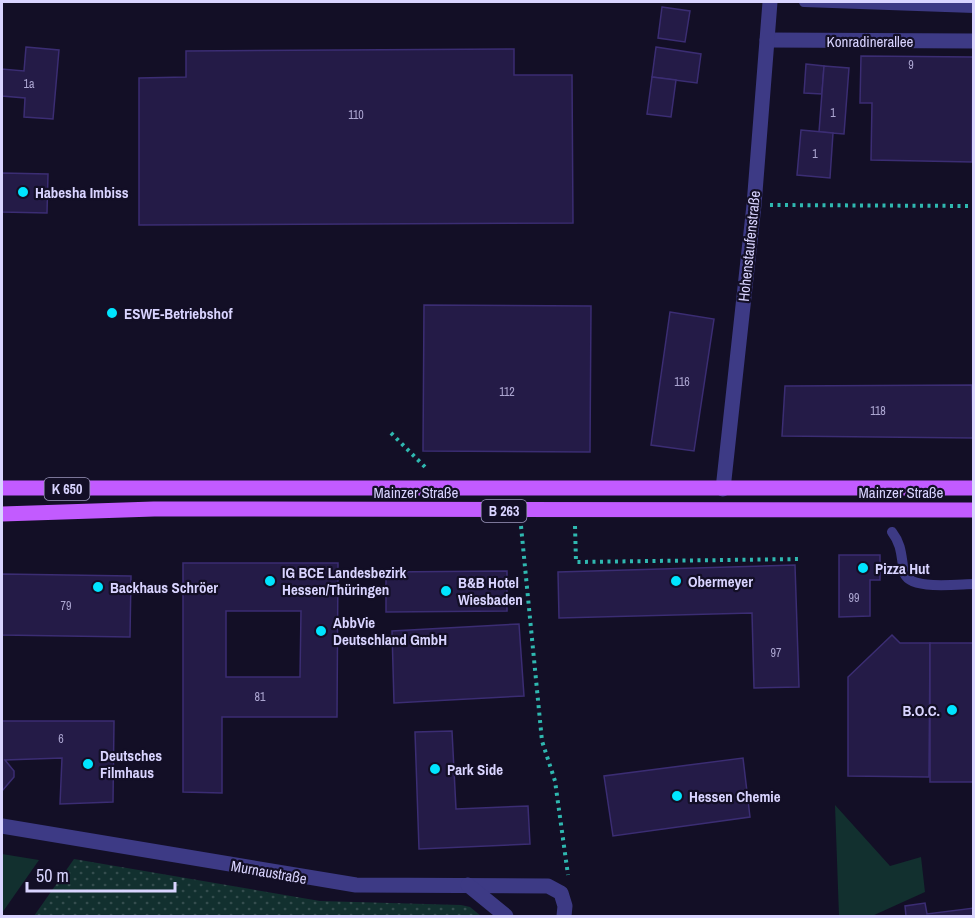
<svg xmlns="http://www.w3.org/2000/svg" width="975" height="918" viewBox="0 0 975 918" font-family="'Archivo Narrow',sans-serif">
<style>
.grass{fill:#12302f}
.park{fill:url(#park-dots)}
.building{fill:#241b47;stroke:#3b2d73;stroke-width:1.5;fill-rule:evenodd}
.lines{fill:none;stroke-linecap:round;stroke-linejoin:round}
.path{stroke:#2fb8b0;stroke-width:4;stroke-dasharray:3 4.5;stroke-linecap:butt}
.lane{stroke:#3d3a85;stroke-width:10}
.street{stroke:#3d3a85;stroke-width:15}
.primary{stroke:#c25bff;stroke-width:15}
.poi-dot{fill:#00e5ff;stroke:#130f26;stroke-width:2}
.labels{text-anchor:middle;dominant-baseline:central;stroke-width:4.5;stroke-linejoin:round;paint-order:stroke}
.number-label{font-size:12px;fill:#aca6d1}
.shield{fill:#130f26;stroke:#9e99be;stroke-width:1.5}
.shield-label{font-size:14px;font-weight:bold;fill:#d9d4ff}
.street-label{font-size:15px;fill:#d9d4ff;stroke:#130f26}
.poi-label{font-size:15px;font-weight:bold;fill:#d9d4ff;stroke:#130f26;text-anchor:start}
</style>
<defs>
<pattern id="park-dots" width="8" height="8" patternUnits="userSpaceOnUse" patternTransform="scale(1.5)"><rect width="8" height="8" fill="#12302f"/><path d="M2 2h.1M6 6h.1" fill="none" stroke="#344d4e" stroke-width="1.8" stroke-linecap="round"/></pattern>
</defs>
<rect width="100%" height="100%" fill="#130f26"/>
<g class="grass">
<polygon points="835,805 890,866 921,857 925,892 872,916 839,916"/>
<polygon points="2,854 39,860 2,913"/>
</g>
<polygon class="park" points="74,859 320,901 461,905 470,907 481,916 34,916"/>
<g class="building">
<polygon points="662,7 690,11 685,42 658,38"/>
<polygon points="26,47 59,50 53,119 24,117 25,98 2,96 2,69 24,71"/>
<polygon points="656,47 701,54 697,83 652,77"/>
<polygon points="514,49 514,75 572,75 573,223 139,225 139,78 186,77 186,51"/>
<polygon points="861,56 973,57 972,162 871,160 872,103 860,103"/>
<polygon points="806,64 824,66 822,94 804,93"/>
<polygon points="824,66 849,68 844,134 819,132"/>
<polygon points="652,77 676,80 671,117 647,114"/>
<polygon points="801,130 833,133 830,178 797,175"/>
<polygon points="2,173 48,174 47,213 2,212"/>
<polygon points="424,305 591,306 590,452 423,451"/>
<polygon points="670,312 714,319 694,451 651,445"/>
<polygon points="972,385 973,438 782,436 785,386"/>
<polygon points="839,555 880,555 880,580 870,580 870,616 839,617"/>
<path d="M183 563H338L337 717H222V793L183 792ZM226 611H301L300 677H226Z"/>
<polygon points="795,565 799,687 754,688 752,613 559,618 558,572"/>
<polygon points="507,571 507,611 386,612 386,572"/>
<polygon points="2,574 131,576 130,637 2,635"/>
<polygon points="519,624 524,696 394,703 392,631"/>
<polygon points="892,635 900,643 930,643 929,777 848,776 848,677"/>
<rect x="930" y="643" width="44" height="139"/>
<polygon points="2,721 114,721 113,802 60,804 62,758 5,760 14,771 14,777 2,791"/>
<polygon points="452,731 456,809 528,806 530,844 419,849 415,732"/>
<polygon points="743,758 750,817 613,836 604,776"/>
<polygon points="925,903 927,914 974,908 974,916 906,916 905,906"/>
</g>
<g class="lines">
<g class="path">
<polyline points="770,205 974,206"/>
<polyline points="391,433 425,467"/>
<polyline points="521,526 542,741 555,781 568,875"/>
<polyline points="575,526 576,562 800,559"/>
</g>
<g class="lane">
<polyline points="804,2 974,8"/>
<path d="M892 532C902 545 901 556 904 572 908 591 958 584 974 584"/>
</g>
<g class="street">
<polyline points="767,40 974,41"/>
<polyline points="723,489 754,205 770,2"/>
<polyline points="2,826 356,885 548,886 561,893 565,906 564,916"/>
<polyline points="468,885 506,916"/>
</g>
<g class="primary">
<polyline points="2,488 974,488"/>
<polyline points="2,514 154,509 974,510"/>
</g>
</g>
<g class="poi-dot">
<circle cx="23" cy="192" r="6"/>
<circle cx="112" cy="313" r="6"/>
<circle cx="863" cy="568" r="6"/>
<circle cx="270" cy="581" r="6"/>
<circle cx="676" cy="581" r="6"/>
<circle cx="98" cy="587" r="6"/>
<circle cx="446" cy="591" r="6"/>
<circle cx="321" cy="631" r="6"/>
<circle cx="952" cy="710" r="6"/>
<circle cx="88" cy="764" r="6"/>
<circle cx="435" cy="769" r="6"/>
<circle cx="677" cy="796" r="6"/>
</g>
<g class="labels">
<g class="number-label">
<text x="911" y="65">9</text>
<text x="29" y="84">1a</text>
<text x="833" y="113">1</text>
<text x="356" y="115">110</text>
<text x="815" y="154">1</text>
<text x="682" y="382">116</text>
<text x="507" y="392">112</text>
<text x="878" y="411">118</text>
<text x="854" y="598">99</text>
<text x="66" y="606">79</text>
<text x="776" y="653">97</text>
<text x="260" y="697">81</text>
<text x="61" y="739">6</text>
</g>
<g class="shield">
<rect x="44.5" y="478" width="45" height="22" rx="4.5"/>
<rect x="481.5" y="500" width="45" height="22" rx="4.5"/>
</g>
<g class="shield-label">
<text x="67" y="489">K 650</text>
<text x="504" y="511">B 263</text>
</g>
<g class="street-label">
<text x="870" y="41">Konradinerallee</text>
<text transform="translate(749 246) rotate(-84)">Hohenstaufenstraße</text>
<text x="416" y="492">Mainzer Straße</text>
<text x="901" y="492">Mainzer Straße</text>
<text transform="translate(269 872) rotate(10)">Murnaustraße</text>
</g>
<g class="poi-label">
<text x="35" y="192">Habesha Imbiss</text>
<text x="124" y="313">ESWE-Betriebshof</text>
<text x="875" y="568">Pizza Hut</text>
<text x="282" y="572">IG BCE Landesbezirk<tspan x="282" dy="17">Hessen/Thüringen</tspan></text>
<text x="688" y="581">Obermeyer</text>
<text x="458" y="582">B&amp;B Hotel<tspan x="458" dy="17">Wiesbaden</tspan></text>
<text x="110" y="587">Backhaus Schröer</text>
<text x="333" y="622">AbbVie<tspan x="333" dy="17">Deutschland GmbH</tspan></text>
<text x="940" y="710" text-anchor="end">B.O.C.</text>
<text x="100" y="755">Deutsches<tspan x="100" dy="17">Filmhaus</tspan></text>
<text x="447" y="769">Park Side</text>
<text x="689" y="796">Hessen Chemie</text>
</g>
</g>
<rect width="975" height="918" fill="none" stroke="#d9d4ff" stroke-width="6"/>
<path d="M27 882v9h148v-9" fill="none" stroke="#d9d4ff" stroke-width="3"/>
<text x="36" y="882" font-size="18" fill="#d9d4ff" stroke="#130f26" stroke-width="4.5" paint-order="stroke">50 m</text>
</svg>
